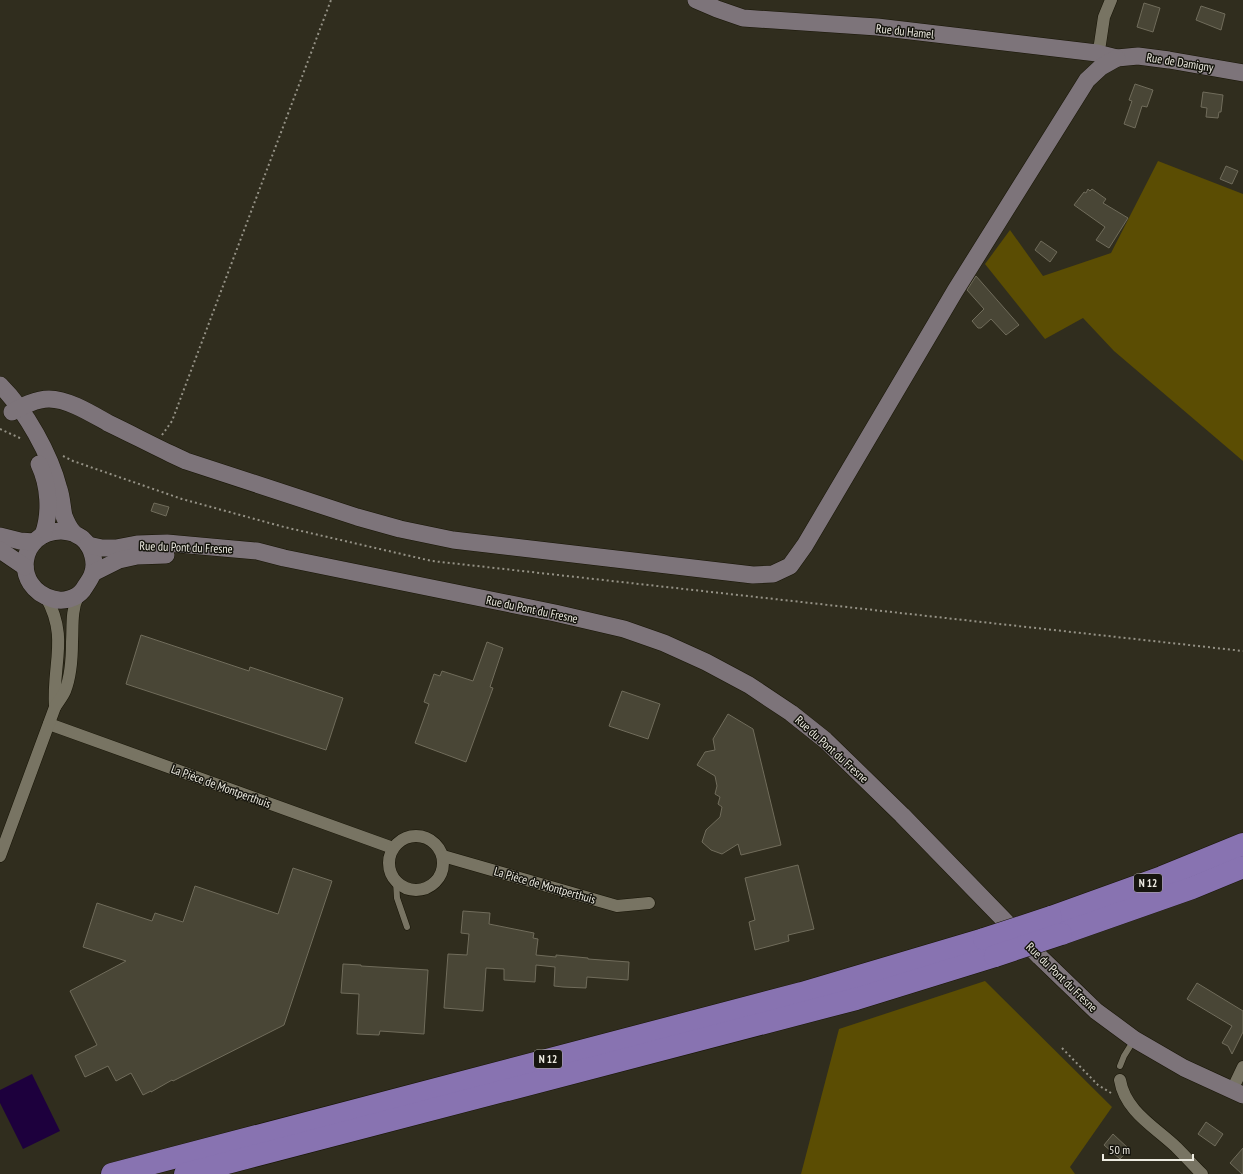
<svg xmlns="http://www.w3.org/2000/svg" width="1243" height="1174" viewBox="0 0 1243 1174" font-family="'PT Sans Narrow',sans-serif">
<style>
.green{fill:#5b4d03}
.water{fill:#1d003d}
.building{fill:#494636;stroke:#706c5b}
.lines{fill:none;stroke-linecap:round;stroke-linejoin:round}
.lane-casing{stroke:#181507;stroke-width:7}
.street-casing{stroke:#181507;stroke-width:13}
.secondary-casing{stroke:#181507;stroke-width:18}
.highway-casing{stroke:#181507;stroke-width:23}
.path{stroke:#959286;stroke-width:2;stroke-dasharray:2 3;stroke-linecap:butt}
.lane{stroke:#787463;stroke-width:6}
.street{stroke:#787463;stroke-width:12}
.secondary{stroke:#7d747a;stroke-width:17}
.highway{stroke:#8873b1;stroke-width:22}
.highway-bridge-casing{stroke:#181507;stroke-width:23;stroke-linecap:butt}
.highway-bridge{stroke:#8873b1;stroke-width:22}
.labels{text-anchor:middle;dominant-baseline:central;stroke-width:3;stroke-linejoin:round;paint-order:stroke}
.shield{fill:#16150e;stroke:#acaba2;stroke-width:1}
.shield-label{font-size:11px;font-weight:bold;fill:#edebe1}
.street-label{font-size:12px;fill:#edebe1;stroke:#16150e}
</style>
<rect width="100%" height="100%" fill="#302d1e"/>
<g class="green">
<polygon points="1158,161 1243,194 1243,461 1114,351 1083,318 1045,339 985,264 1010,230 1043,276 1111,253"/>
<polygon points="985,981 1112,1107 1070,1167 1075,1174 801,1174 839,1029"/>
</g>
<polygon class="water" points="32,1074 60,1131 23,1149 0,1103 0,1090"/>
<g class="building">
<polygon points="1144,3 1160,8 1153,32 1137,27"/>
<polygon points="1201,6 1225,14 1221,30 1196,20"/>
<polygon points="1135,84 1153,90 1147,107 1142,106 1135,128 1124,124 1132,101 1129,100"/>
<polygon points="1203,92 1223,95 1221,112 1219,112 1218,118 1206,117 1207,108 1201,107"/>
<polygon points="1226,166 1238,171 1232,184 1220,179"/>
<polygon points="1088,189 1090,191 1092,189 1106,199 1103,203 1128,218 1109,248 1096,240 1105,227 1074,205 1084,192 1086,193"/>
<polygon points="1041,241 1057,252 1050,262 1035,250"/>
<polygon points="976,276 1019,325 1006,335 991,319 981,328 978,328 972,321 984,309 967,290"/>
<polygon points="154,503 169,507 166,516 151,511"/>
<polygon points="141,635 249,671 250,667 343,698 326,750 126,684"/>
<polygon points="487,642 503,648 490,687 493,688 466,762 415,743 429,704 424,702 434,674 440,676 442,671 473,681"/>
<polygon points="622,691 660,704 648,739 609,726"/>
<polygon points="728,714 753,729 781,845 741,855 738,844 722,854 711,850 702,842 706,830 720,817 722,807 718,804 720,797 715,794 717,786 715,776 697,765 705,752 715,750 713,739"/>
<polygon points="798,865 814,929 788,935 789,941 755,950 749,922 755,920 745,878"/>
<polygon points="293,868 332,881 284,1025 173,1081 172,1080 151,1092 151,1091 143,1095 131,1073 116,1081 108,1066 85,1077 75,1056 97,1045 70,991 126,961 83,947 97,903 152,921 155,913 183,922 195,886 278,914"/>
<polygon points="463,911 490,913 489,924 534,933 533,938 538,939 536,955 556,957 556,955 588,958 588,959 629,962 628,980 587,977 586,988 563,987 554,986 555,967 536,965 535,982 504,980 504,969 486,968 483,1011 444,1008 448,954 467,955 469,934 461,933"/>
<polygon points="343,964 361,965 361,966 428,970 424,1034 380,1031 379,1035 357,1034 359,994 341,993"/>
<polygon points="1197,983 1243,1011 1243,1032 1232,1054 1228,1046 1222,1043 1232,1026 1187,999"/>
<polygon points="1206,1122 1223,1134 1215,1146 1198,1134"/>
<polygon points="1113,1134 1129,1149 1120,1159 1104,1145"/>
<polygon points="1243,1148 1243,1174 1242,1174 1230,1163"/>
</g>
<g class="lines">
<g class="lane-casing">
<g id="lane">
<polyline points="396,881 397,898 407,927"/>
<polyline points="1120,1066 1124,1056 1134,1040"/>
</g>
</g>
<g class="street-casing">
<g id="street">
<polyline points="1097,53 1100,44 1104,17 1111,0"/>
<path d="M46 597C69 638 52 664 55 707"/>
<polyline points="49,724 393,848"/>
<circle cx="416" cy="863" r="27"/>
<path d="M0 856 55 707C58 702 63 696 65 691 71 676 72 657 72 642 73 626 71 611 78 596"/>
<polyline points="443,856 617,906 649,903"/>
<path d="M1120 1080C1125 1111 1155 1127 1176 1147 1185 1156 1193 1165 1202 1174"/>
<polyline points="1232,1090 1243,1067"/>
</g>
</g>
<g class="secondary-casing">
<g id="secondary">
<polyline points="696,0 717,9 743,18 877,27 1097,53 1117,58 1138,56 1169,60 1243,73"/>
<path d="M0 385C26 411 50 454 59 489 62 498 62 507 64 516 66 521 69 528 73 532 75 535 80 536 83 539 92 547 97 563 92 575 90 580 86 585 83 590 76 599 63 602 53 599 11 587 19 531 61 531 65 531 69 532 73 533"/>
<path d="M12 412C23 406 36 399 49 399 68 399 92 414 108 423 129 433 150 444 171 454L186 461 357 517 400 529 453 540 753 575 773 574 790 566 805 545 955 291 1087 80 1101 67 1117 58"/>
<path d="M39 464C49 485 51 513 43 535"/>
<polyline points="0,536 20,541 34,542"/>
<polyline points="88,545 102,548 116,548 137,544 167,543 257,551 284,558 555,613 624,629 664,643 706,662 749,685 791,713 825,740 902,815 1040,957 1096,1011 1134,1039 1184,1068 1243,1095"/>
<polyline points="0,550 25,567"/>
<polyline points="93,573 119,560 137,556 166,555"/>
</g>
</g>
<g class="highway-casing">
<g id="highway">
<polyline points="1051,917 1162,877 1243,844"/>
<polyline points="1061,934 1192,888 1243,867"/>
<polyline points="112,1174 802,993 984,939"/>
<polyline points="185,1174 856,999 995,956"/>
</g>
</g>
<g class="path">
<polyline points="0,429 22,439"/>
<polyline points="162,435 172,421 331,0"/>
<polyline points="63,456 73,461 182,499 284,527 432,561 1243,651"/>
<polyline points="1062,1048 1098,1085 1111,1093"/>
</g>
<use href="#lane" class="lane"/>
<use href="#street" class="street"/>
<use href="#secondary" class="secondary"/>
<use href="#highway" class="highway"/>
<g class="highway-bridge-casing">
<g id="highway-bridge">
<polyline points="984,939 1051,917"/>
<polyline points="995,956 1061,934"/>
</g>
</g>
<use href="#highway-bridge" class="highway-bridge"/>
</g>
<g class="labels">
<g class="shield">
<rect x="1134" y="874" width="28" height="18" rx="3"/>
<rect x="534" y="1050" width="28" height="18" rx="3"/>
</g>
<g class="shield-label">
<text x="1148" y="883">N 12</text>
<text x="548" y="1059">N 12</text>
</g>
<g class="street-label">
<text transform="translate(905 31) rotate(6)">Rue du Hamel</text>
<text transform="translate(1180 62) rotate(9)">Rue de Damigny</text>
<text transform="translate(186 547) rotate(2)">Rue du Pont du Fresne</text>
<text transform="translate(532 609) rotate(12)">Rue du Pont du Fresne</text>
<text transform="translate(832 749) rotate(42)">Rue du Pont du Fresne</text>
<text transform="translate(221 786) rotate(20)">La Pièce de Montperthuis</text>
<text transform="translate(545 885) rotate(16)">La Pièce de Montperthuis</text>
<text transform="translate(1062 977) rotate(44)">Rue du Pont du Fresne</text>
</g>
</g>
<path d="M1103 1154v6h90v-6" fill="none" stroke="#edebe1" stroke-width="2"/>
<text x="1109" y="1154" font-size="12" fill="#edebe1" stroke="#16150e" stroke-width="3" paint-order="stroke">50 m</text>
</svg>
